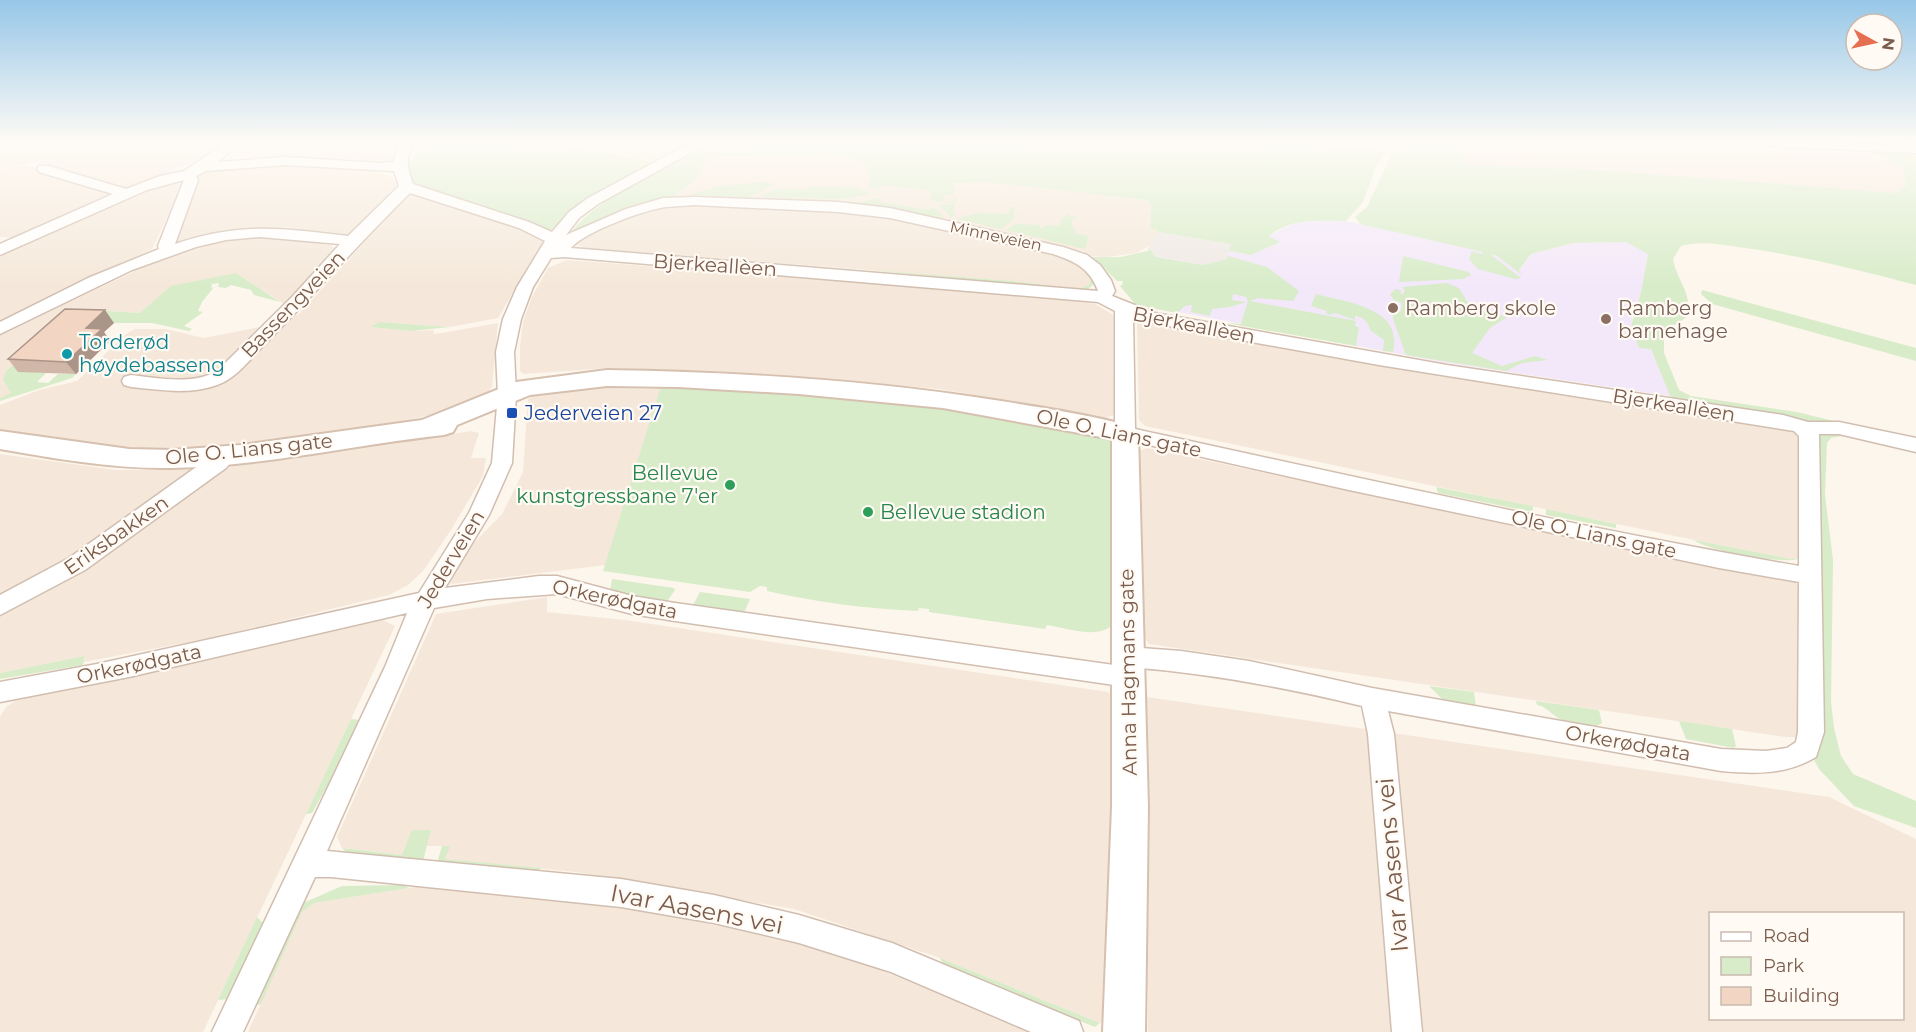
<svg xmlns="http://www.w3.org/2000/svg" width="1916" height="1032" viewBox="0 0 1916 1032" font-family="Montserrat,sans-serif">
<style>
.residential{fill:#f5e8da;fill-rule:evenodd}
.industrial{fill:#efe9e4}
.education{fill:#f3e8fa}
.green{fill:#d8ecc9}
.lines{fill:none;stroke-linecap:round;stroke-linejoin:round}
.street-casing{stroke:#d1beb0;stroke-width:3}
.secondary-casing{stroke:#d6c0b0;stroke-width:4}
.street{fill:#fff;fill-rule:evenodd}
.secondary{fill:#fff;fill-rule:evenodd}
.wall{fill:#d1b7a8}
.shaded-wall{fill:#aa9588}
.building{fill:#f3d5c3;stroke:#aa9588;stroke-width:1.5}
.education-dot{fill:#8d6e63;stroke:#fffaf3;stroke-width:2}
.culture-dot{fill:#0f9aa8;stroke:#fffaf3;stroke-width:2}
.transit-dot{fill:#1a4fb4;stroke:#fffaf3;stroke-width:2}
.leisure-dot{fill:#2e9e5b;stroke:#fffaf3;stroke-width:2}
.labels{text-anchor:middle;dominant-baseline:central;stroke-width:4.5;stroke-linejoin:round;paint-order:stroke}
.far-street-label{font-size:16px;fill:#7a5c4d;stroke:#fffaf3}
.street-label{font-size:20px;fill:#7a5c4d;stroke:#fffaf3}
.education-label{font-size:20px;fill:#785e54;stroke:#fffaf3;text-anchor:start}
.culture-label{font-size:20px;fill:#0d838f;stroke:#fffaf3;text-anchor:start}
.transit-label{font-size:20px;fill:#164399;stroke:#fffaf3;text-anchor:start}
.leisure-label{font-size:20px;fill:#27864d;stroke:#fffaf3;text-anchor:end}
.near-street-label{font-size:24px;fill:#7a5c4d;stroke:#fffaf3}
</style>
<rect width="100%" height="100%" fill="#fdf6ec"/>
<g class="residential">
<polygon points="0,142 217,142 223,146 218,151 126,190 35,162 0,169"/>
<polygon points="250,142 397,142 392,161 387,163 351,159 253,159 251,157"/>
<polygon points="508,142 692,142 655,163 618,153"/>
<polygon points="1456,142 1709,142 1876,155 1904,167 1907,181 1898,193 1579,169 1467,165 1463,151"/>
<polygon points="836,153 895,171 1147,200 1151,205 1150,228 1156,229 1158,232 1151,245 1136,253 1107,257 1089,256 1083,251 1013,234 863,205 686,197 667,200 695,180 710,157"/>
<polygon points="307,164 365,168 393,177 397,185 352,233 345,235 287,227 245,229 181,242 173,241 200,172"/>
<polygon points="24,165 38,169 39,173 114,195 16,238 0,237 0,170"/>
<polygon points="169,180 184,182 152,249 0,325 0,254"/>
<polygon points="419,193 536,234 542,239 542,244 498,318 450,327 380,322 372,327 411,331 434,330 433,333 436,334 498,323 492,387 484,396 440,413 384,425 199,448 156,451 119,448 67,442 0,429 0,405 39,390 77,381 126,334 135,329 165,329 204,338 265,326 299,314 407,196"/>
<polygon points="681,204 873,214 1049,252 1074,261 1091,279 1091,282 1089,285 1078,289 1012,281 586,248 575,244 579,237 652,209"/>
<polygon points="261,236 330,245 335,249 284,304 236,273 215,278 140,313 76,309 6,371 11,394 0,398 0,335 152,263 212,244"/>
<polygon points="567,260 1017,294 1095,304 1113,315 1114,415 1105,418 940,389 806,377 609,368 524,374 520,371 520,346 523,322 532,297 548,268"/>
<polygon points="1142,321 1515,387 1792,427 1800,432 1800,558 1791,559 1694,540 1145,426 1139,420 1137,323"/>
<polygon points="582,388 661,389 606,565 450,584 464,553 502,514 523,472 528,399 533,395"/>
<polygon points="471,431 479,433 471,458 486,458 483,476 451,530 423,571 408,585 389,595 210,638 84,662 85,657 0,673 0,614 62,582 105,556 109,550 236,463 347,451"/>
<polygon points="1147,448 1720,569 1793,581 1800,586 1800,737 1785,737 1149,644 1144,637 1139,451"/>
<polygon points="0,454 116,470 159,470 206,467 202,472 0,603"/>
<polygon points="547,597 547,612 625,620 1108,692 1114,698 1115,853 1107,1016 1100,1023 940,958 794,909 575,872 445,859 449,846 425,846 431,830 402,855 342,848 337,837 436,614"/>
<polygon points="383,620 395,626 203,1032 0,1032 0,717 6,707 17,700"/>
<path d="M1147 697 1829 797 1916 839V1032H1148ZM1710 914H1902V1018H1710Z"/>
<polygon points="428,885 633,909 755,933 814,947 868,965 1033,1032 248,1032 302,912 314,903"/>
</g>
<polygon class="industrial" points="1158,232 1231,244 1227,259 1203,265 1156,256 1151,250 1147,250"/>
<polygon class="education" points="1321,220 1346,221 1463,246 1497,256 1519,271 1531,254 1573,243 1626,242 1648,253 1641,292 1632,318 1651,349 1670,396 1442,362 1162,309 1156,256 1203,265 1227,259 1229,251 1251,255 1279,242 1269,236 1286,227 1300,222"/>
<g class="green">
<path d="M427 142C503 142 581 144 655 163L549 231 414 183 406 165Z"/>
<path d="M716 142H1300L1378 150 1379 142H1392L1375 169 1363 202 1346 221C1320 220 1290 218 1269 236L1280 242 1251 255 1229 251 1231 244 1158 232 1156 229 1150 228 1151 205 1147 200 987 182 952 183 954 195 945 194 943 201 953 202 954 197 956 199 953 212 956 215 951 217 938 204 951 205V203L930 200 933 191 883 185 875 189 867 186 870 180 866 163 836 153 710 157 695 180 667 200 571 234C589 201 680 161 716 142Z"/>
<path d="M1397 142H1456L1463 151 1467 165 1579 169 1898 193 1906 184 1904 168 1866 150H1916V285C1859 270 1803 256 1745 248 1724 245 1702 240 1681 246L1673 259C1677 282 1693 292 1687 317L1664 332V353L1679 390 1691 396 1797 412 1846 424 1811 423 1674 399 1670 396 1651 349 1639 348 1631 327 1641 292 1648 254 1626 242 1573 243 1531 254 1519 270 1522 275 1497 256 1490 254 1521 278 1515 279 1478 269 1469 259 1472 251 1482 254 1483 252 1360 224 1355 217 1367 207Z"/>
<polygon points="768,182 774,185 749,197 688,195 720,186"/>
<polygon points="814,186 857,188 873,194 840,199 759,197 776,189 806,189"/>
<polygon points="880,198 879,202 930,210 932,207 943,215 944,218 851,204"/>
<polygon points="1010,207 1015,207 1013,220 1001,229 956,219 977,213 1009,214"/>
<polygon points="1066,214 1077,218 1072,219 1072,225 1076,234 1089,236 1085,249 1006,230 1015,224 1040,225 1040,228 1044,228 1045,225 1059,226 1061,218 1065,217"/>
<polygon points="1151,250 1156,257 1203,265 1227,259 1228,256 1267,267 1299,291 1293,301 1258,298 1250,301 1356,321 1355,326 1359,327 1356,346 1226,323 1241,324 1248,301 1246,297 1233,294 1232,300 1246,302 1230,307 1212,309 1210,316 1191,312 1192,305 1185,306 1177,313 1136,305 1120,286 1123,284 1122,281 1117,281 1102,266 1087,257 1121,257"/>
<polygon points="1403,256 1469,272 1471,275 1463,279 1399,282"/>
<polygon points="1076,263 1080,263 1096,282 1086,291 859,269 1012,281 1078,289 1089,285 1091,279"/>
<polygon points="236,273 280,302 254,295 251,290 231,285 226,288 218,287 219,283 212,284 211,288 214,287 202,302 198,311 203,312 184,326 192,329 189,331 152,323 114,323 19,371 46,373 37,382 48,383 58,374 76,374 72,378 0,401 0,398 11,393 3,380 6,371 76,309 140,313 171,286"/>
<polygon points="1447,283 1459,288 1471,308 1507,317 1490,328 1472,353 1502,366 1535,356 1548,360 1522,363 1506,371 1406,355 1393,319 1393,310 1401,311 1402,303 1395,301 1390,295 1395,289 1401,290 1400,293 1403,294 1405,290 1402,287"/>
<polygon points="1702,290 1916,348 1916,361 1712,304 1701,294"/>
<path d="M1316 294C1345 302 1404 307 1393 352L1383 351 1384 340 1370 330C1368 321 1363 317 1355 316V320L1335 313 1329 315 1326 313 1327 311 1311 306Z"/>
<polygon points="379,322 450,327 411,331 371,327"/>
<path d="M657 386 800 394 985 414 993 418 1107 438 1114 445V484L1112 489 1114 624C1098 640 1067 628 1047 625L1045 629 929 612V609L919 608 918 611C868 609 816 602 767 591V587L760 586 750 592 603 571 660 389H655Z"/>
<polygon points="1822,430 1847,435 1831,438 1827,443 1825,495 1833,560 1831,702 1834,728 1841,756 1853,774 1916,801 1916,828 1854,806 1819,769 1813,758 1817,434"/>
<polygon points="1436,487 1533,506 1533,512 1438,493"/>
<polygon points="1546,509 1616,524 1616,528 1546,515"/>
<path d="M1694 540 1791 559 1800 558C1788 566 1705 550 1694 540Z"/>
<polygon points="612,579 674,588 675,590 666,603 610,591"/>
<polygon points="700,592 750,599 743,615 692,607"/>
<polygon points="85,656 83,665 0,679 0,673"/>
<polygon points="1429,686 1474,692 1476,707 1445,702"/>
<path d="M1536 701 1599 710 1602 723 1597 726C1584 724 1564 724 1554 715 1547 710 1546 707 1537 705Z"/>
<polygon points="351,719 359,720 330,781 312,813 306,814"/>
<polygon points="1679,721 1732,729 1736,746 1734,748 1686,739"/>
<polygon points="412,830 431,830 423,861 346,852 342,848 402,855"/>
<polygon points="442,846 450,846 445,859 541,868 538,873 437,863"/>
<polygon points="403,885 409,888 314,903 302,912 261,1004 257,1005 303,903 342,886"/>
<polygon points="257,917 265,925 229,999 218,1000"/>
<polygon points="940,958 1100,1023 1095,1027 944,966"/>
</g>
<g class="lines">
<g class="street-casing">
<g id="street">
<path d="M221 142H235V147L218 162 285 157 380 163 393 162 400 142H414C405 158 407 168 413 184L529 222 552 232 569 212 588 198 692 142H710L598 204 579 218 566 235 626 209 663 198 694 197 838 202 890 208 1063 247 1087 255 1100 265 1111 280 1115 291 1112 296 1155 313 1447 365 1783 415 1808 422H1839L1916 438V452L1839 434H1819L1824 732 1816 757C1786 775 1755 774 1721 771L1388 711 1394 734 1422 1032H1392L1368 734 1362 706C1284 687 1207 673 1128 667L1120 664 1116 657 1120 650 1128 647 1181 651 1249 661 1372 688 1721 749 1766 751 1787 748 1796 742 1798 732 1799 582 1719 568 1349 490 1118 438 1115 433V311L1098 302 564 257 551 258 533 287 521 319 514 352 516 395 512 463 489 515 445 588 539 576H557L632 596 675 603 1128 667 1137 670 1140 677 1137 684 1128 687 675 621 632 614 557 594 487 599 434 608 327 851 621 879 714 895 799 915 892 943 1079 1021 1083 1032H1031L891 972 799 943 714 923 621 907 331 877H315L243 1032H212L385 667 407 613 129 677 0 702V682L97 664 419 593 469 513 492 463 498 395 496 352 503 319 517 287 545 241 519 228 410 193C360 242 314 295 265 344 251 358 236 379 217 385 189 395 160 390 131 387L124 385 122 381 124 377 131 375C159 378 189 385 216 372L292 297 340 244 260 237 226 240 196 247 132 270 0 334V322L88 278 159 249 158 246 184 180 147 190 0 255V244L113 194 39 172 37 169 39 166H49L126 189 160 176 184 171 221 146ZM285 165 394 171 399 186 348 236C282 228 241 222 175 244L198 180 196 176 206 171ZM694 205 838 212 890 218 1053 254C1074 261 1090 268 1098 291L571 248C584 232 644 210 666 207 675 206 685 206 694 205ZM1133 318 1191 331 1379 365 1794 431 1799 436V566C1576 527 1355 477 1135 429Z"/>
<polygon points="1760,142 1916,145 1916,153 1767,146"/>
<polygon points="227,448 234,450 237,455 226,468 85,570 0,615 0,595 69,558 220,450"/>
</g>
</g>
<g class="secondary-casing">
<path id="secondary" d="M607 370C738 372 871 380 1001 401 1045 408 1091 415 1134 427L1138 433 1148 807 1145 1032H1103L1112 807V439L943 408 799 394 678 387 607 386 530 395 457 425 453 432 444 435C354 445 264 466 172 468 114 469 57 459 0 449V431L129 449 172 450 241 445 422 420 516 382Z"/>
</g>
<use href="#street" class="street"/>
<use href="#secondary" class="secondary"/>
</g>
<polygon class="wall" points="114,323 104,332 110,341 76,374 18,372 8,359"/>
<polygon class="shaded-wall" points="105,310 114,323 104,332 110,341 76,374 66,362 86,328"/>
<polygon class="building" points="65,309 105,310 86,328 102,329 66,362 8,359"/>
<linearGradient id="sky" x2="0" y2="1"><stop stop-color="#97c7e8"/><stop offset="0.49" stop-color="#fefbf6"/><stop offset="1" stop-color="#fefbf6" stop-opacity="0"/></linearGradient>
<rect width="1916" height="287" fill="url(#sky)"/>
<g class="education-dot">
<circle cx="1393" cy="308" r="6"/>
<circle cx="1606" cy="319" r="6"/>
</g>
<circle class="culture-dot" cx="67" cy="354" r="6"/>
<rect class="transit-dot" x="506" y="407" width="12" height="12" rx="3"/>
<g class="leisure-dot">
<circle cx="730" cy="485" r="6"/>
<circle cx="868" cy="512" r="6"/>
</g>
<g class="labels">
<g class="far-street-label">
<text transform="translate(996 236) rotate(12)">Minneveien</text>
</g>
<g class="street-label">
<text transform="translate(715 265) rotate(4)">Bjerkeallèen</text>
<text transform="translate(293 304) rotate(-46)">Bassengveien</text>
<text transform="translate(1194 325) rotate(11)">Bjerkeallèen</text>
<text transform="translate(1674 405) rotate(9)">Bjerkeallèen</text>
<text transform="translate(1119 433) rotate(12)">Ole O. Lians gate</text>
<text transform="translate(249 449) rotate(-6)">Ole O. Lians gate</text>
<text transform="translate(1594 534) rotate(12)">Ole O. Lians gate</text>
<text transform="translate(116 535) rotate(-35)">Eriksbakken</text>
<text transform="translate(451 559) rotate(-59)">Jederveien</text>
<text transform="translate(615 599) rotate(12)">Orkerødgata</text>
<text transform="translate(139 664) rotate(-12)">Orkerødgata</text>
<text transform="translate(1128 672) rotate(-91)">Anna Hagmans gate</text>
<text transform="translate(1628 743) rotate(10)">Orkerødgata</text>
</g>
<g class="education-label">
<text x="1405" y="308">Ramberg skole</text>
<text x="1618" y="308">Ramberg<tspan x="1618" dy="23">barnehage</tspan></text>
</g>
<g class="culture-label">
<text x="79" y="342">Torderød<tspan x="79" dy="23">høydebasseng</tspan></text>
</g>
<g class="transit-label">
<text x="524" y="413">Jederveien 27</text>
</g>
<g class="leisure-label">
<text x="718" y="473">Bellevue<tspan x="718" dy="23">kunstgressbane 7'er</tspan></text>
<text x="880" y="512" text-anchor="start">Bellevue stadion</text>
</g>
<g class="near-street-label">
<text transform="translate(1392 865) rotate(-95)">Ivar Aasens vei</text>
<text transform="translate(697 909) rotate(11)">Ivar Aasens vei</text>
</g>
</g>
<rect x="1709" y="912" width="195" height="108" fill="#fffaf3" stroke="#cabbb1" stroke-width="1.5"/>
<rect x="1721" y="932" width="30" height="9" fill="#ffffff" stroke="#cabbb1" stroke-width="1.5"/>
<text x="1763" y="942" font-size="18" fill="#7a5c4d">Road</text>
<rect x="1721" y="957" width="30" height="18" fill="#d8ecc9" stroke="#cabbb1" stroke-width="1.5"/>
<text x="1763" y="972" font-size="18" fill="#7a5c4d">Park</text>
<rect x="1721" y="987" width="30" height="18" fill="#f3d5c3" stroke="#cabbb1" stroke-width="1.5"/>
<text x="1763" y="1002" font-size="18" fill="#7a5c4d">Building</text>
<g transform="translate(1874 42) rotate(98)"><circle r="28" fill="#fffaf3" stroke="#cabbb1" stroke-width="1.5"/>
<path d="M0-4.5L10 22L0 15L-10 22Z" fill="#e76f51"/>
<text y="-9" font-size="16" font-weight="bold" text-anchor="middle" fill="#7a5c4d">N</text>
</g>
</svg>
